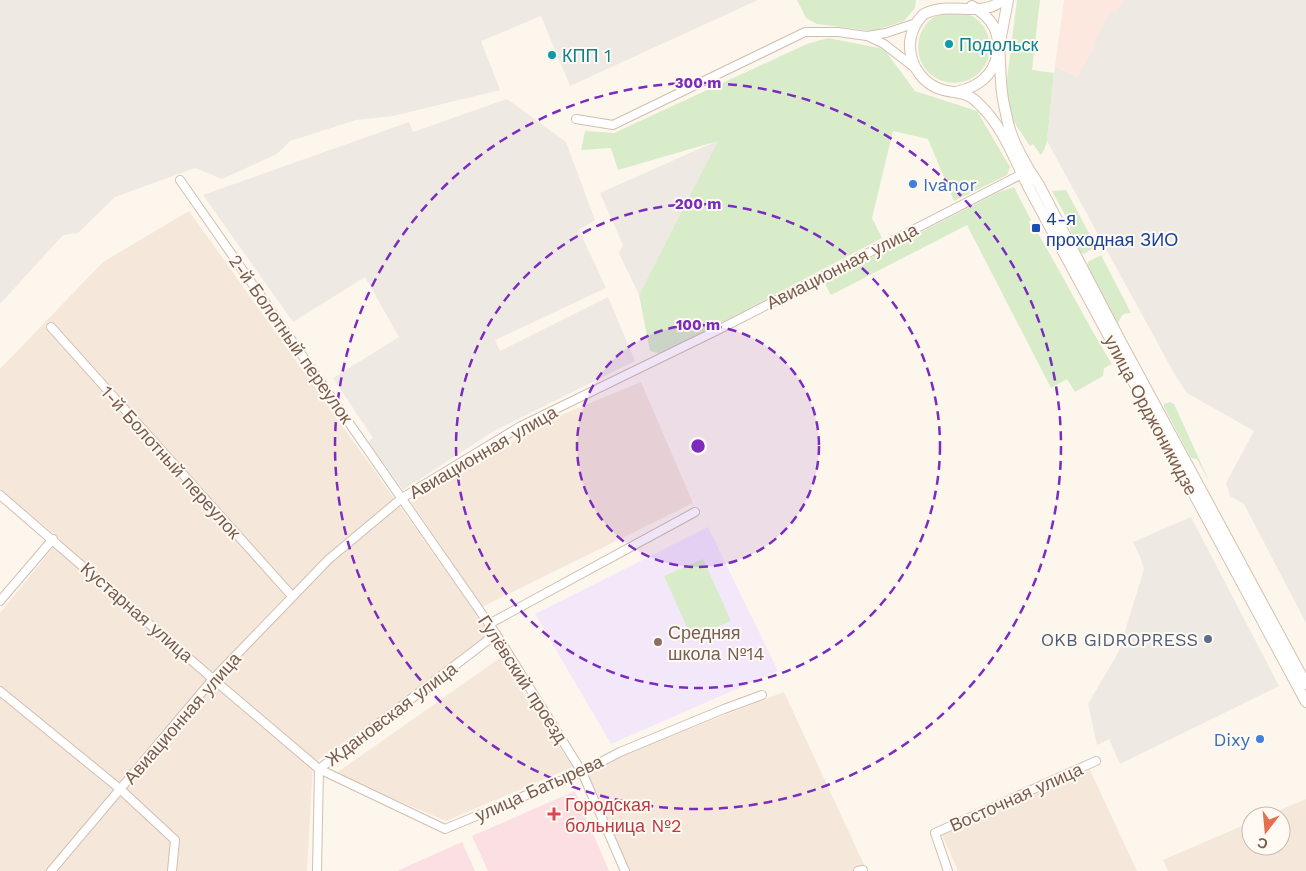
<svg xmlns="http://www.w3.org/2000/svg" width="1306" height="871" viewBox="0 0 1306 871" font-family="'Work Sans',sans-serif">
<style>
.residential{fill:#f5e8da}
.commercial{fill:#fde8e0}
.industrial{fill:#efe9e4}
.education{fill:#f3e8fa}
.medical{fill:#fbdfe3}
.green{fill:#d8ecc9}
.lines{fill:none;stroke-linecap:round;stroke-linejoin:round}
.street-casing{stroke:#d1beb0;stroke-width:10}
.secondary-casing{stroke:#d6c0b0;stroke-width:12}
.street{stroke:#fff;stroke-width:8}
.secondary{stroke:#fff;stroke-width:10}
.ring{fill:none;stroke:#7b2cbf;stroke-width:2.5;stroke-dasharray:9 6}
.culture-dot{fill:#0f9aa8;stroke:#fffaf3;stroke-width:2}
.shop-dot{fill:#3f7fe0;stroke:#fffaf3;stroke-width:2}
.transit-dot{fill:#1a4fb4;stroke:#fffaf3;stroke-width:2}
.service-dot{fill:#5c6f8a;stroke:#fffaf3;stroke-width:2}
.education-dot{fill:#8d6e63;stroke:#fffaf3;stroke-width:2}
.health-dot{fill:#e0444e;stroke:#fffaf3;stroke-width:2}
.labels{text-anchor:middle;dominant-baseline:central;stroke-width:4;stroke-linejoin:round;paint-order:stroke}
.culture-label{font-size:18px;fill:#0d838f;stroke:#fffaf3;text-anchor:start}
.shop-label{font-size:18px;fill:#366cbe;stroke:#fffaf3;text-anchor:start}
.transit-label{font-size:18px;fill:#164399;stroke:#fffaf3;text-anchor:start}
.street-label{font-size:18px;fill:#7a5c4d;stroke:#fffaf3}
.education-label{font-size:18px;fill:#785e54;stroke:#fffaf3;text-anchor:start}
.service-label{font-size:18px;fill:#4e5e75;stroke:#fffaf3;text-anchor:end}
.health-label{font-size:18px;fill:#be3a42;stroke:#fffaf3;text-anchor:start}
.centre{fill:#7b2cbf;stroke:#fffaf3;stroke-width:2.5}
.ring-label{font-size:15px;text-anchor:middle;font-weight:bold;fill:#7b2cbf;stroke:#fffaf3;stroke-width:4;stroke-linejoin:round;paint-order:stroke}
</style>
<rect width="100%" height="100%" fill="#fdf6ec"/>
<g class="residential">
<polygon points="189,211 493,637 313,764 307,871 0,871 0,613 60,539 0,489 0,369 103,262"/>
<polygon points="641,382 693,503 482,607 411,502 471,463 566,413"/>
<polygon points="500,658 573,767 446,821 335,774"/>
<polygon points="784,692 867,871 629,871 584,770"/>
<polygon points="1090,770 1137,871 958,871 942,835"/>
<polygon points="1306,799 1306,871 1168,871 1163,860 1251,822 1251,846 1281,846 1281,816 1266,816"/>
</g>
<polygon class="commercial" points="1064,0 1124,0 1116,14 1111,11 1096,44 1077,77 1055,66"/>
<g class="industrial">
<polygon points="0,0 758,0 570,86 541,16 481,41 500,90 393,116 356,120 290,141 277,154 222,179 195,168 115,197 78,233 63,235 0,304"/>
<polygon points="1124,0 1306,0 1306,623 1244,504 1230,496 1226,483 1254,431 1187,393 1175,375 1047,141 1055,66 1077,77 1096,44 1094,42 1111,11 1116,13"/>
<polygon points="507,99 566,142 595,220 579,230 606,288 495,340 500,351 608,297 635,361 494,431 403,490 368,442 373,438 333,378 399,337 365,277 293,322 203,195 409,122 413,132"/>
<polygon points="719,140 639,295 619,253 623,245 600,193"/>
<polygon points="1191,517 1279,686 1120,764 1109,739 1097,745 1088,704 1119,651 1144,569 1141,559 1133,542"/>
</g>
<polygon class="education" points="708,527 778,671 611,744 535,614"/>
<g class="medical">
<polygon points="575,791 609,871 488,871 472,836"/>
<polygon points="462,842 475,871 397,871"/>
</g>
<g class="green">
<polygon points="797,0 916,0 915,8 904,21 873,31 817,24 806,18"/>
<polygon points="1017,0 1040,0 1032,70 1054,73 1047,141 1044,150 1041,155 1033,144 1030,146 1010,116 1006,87"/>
<circle cx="954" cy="47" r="36"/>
<polygon points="828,38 884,49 915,91 977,111 1010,167 1007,175 954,201 928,139 893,131 872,218 882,238 662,354 650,351 639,295 718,141 618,170 611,148 581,150 585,131 614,133 807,44"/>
<path d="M1014 187 1031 220 1029 222 1033 230H1036C1062 274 1085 320 1112 364L1104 368 1103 376 1075 392 1067 379 1051 388 967 225 831 295 824 282 999 192Z"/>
<path d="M1066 190 1096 246 1084 254C1071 249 1073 230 1067 219 1063 210 1057 201 1052 191Z"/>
<path d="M1101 255 1131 313C1121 313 1122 316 1118 323H1116L1087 268 1088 262Z"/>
<polygon points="1170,402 1174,404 1210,483 1197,459 1191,458 1164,407 1164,404"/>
<polygon points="703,559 731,621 692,638 664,576"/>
</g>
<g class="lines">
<g class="street-casing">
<g id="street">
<polyline points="867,36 884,44 915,68"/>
<polyline points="576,119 613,125 805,32 838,32 867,36 886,33 916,23"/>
<polyline points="180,180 496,634 582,772 625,871"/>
<polyline points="51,327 292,596"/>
<polyline points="0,495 213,679 319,769 445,829 582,772 620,752 724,709 762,695"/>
<polyline points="0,601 53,539"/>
<polyline points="489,624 695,512"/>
<polyline points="0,691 120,789 175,840 172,871"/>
<polyline points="319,769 496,634"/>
<polyline points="51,871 213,679 329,559 402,498 521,426 722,328 1022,174"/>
<polyline points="317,871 319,769"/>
<polyline points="858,871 863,870 863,871"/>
<polyline points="948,871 935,833 1096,761"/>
</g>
</g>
<g class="secondary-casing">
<g id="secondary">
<path d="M1003 0C980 19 951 0 924 14 915 22 909 36 910 48 911 67 924 85 943 90 959 94 967 91 980 105 1004 128 1015 161 1030 190L1306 702"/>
<path d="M972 6C981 11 989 18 994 27 1002 44 999 73 1002 92 1003 103 1006 113 1008 123 1013 143 1027 168 1039 185L1121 342 1306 684"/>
<polyline points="1000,42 1008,0"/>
<path d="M959 91C978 87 993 75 997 56"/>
</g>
</g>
<use href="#street" class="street"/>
<use href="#secondary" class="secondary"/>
</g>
<circle cx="698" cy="446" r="121" fill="#7b2cbf" fill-opacity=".12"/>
<g class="ring">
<circle cx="698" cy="446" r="121"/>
<circle cx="698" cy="446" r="242"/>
<circle cx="698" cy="446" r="363"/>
</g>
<g class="culture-dot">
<circle cx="949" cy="44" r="5"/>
<circle cx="552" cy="55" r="5"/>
</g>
<g class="shop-dot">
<circle cx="913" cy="184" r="5"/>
<circle cx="1260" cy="739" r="5"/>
</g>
<rect class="transit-dot" x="1031" y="223" width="10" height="10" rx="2.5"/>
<circle class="service-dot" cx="1208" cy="639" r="5"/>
<circle class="education-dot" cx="658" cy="642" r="5"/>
<path class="health-dot" d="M551.5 806.5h5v5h5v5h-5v5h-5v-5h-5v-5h5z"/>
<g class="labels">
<g class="culture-label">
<text x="959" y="44">Подольск</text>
<text x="562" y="55">КПП 1</text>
</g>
<g class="shop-label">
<text x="923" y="184">Ivanor</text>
<text x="1250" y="739" text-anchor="end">Dixy</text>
</g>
<g class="transit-label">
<text x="1046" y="218">4-я<tspan x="1046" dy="21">проходная ЗИО</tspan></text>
</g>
<g class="street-label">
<text transform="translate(842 266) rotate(-27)">Авиационная улица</text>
<text transform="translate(291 339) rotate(55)">2-й Болотный переулок</text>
<text transform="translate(1151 415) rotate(62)">улица Орджоникидзе</text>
<text transform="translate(483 452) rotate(-30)">Авиационная улица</text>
<text transform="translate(171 462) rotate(48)">1-й Болотный переулок</text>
<text transform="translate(137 612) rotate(41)">Кустарная улица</text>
<text transform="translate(523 679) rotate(57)">Гулёвский проезд</text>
<text transform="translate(391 714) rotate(-37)">Ждановская улица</text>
<text transform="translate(182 718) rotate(-49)">Авиационная улица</text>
<text transform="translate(539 788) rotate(-24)">улица Батырева</text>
<text transform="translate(1016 797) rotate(-24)">Восточная улица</text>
</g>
<g class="education-label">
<text x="668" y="632">Средняя<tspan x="668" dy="21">школа №14</tspan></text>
</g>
<g class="service-label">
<text x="1198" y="639">OKB GIDROPRESS</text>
</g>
<g class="health-label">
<text x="565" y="804">Городская<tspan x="565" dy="21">больница №2</tspan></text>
</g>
</g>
<circle cx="698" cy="446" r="8" class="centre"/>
<g class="ring-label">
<text x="698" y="88">300 m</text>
<text x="698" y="209">200 m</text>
<text x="698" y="330">100 m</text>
</g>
<g transform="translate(1266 831) rotate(196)"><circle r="24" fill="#fffaf3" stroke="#cabbb1"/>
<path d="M0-4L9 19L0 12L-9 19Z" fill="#e76f51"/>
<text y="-8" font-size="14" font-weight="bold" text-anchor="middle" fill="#7a5c4d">С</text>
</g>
</svg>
